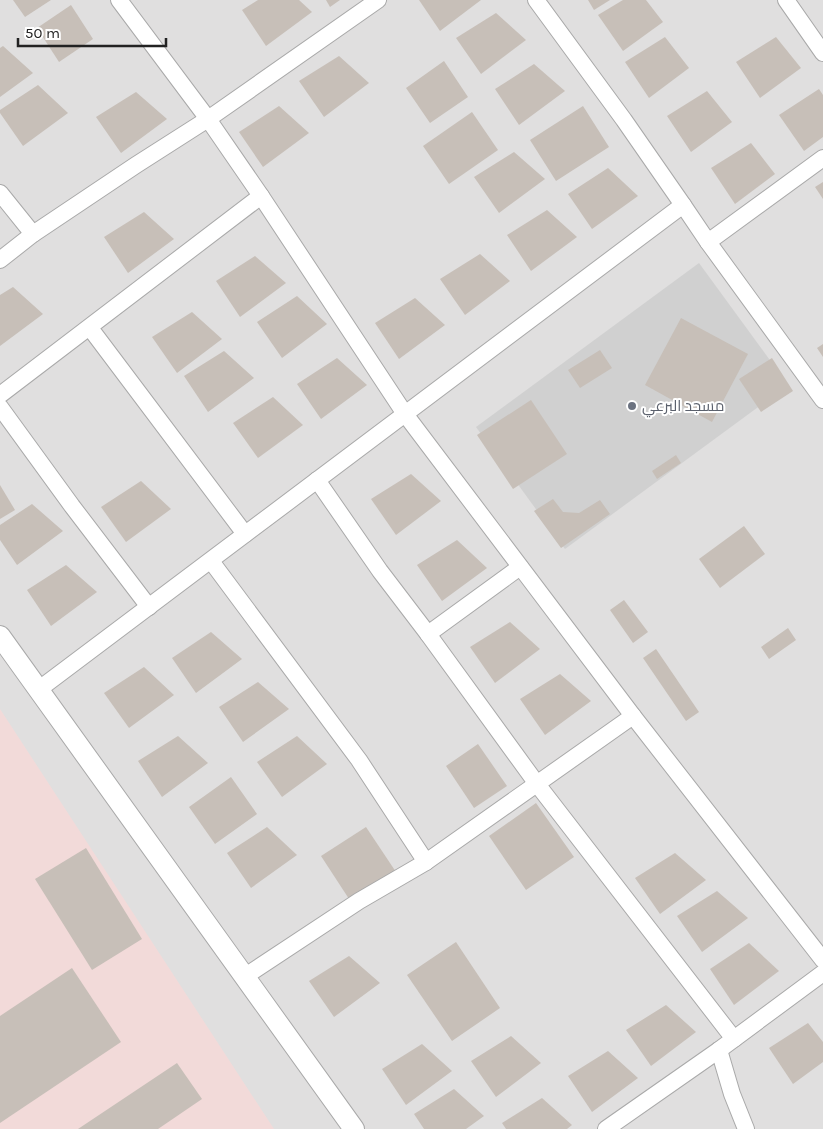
<svg xmlns="http://www.w3.org/2000/svg" width="823" height="1129" viewBox="0 0 823 1129" font-family="Karla,Cairo,sans-serif">
<style>
.residential{fill:#e0dfdf}
.commercial{fill:#f2dad9}
.religious{fill:#d0d0d0}
.building{fill:#c7bfb8}
.lines{fill:none;stroke-linecap:round;stroke-linejoin:round}
.minor-casing{stroke:#a9a9a9;stroke-width:18}
.tertiary-casing{stroke:#a9a9a9;stroke-width:22}
.minor{stroke:#fff;stroke-width:16}
.tertiary{stroke:#fff;stroke-width:20}
.worship-dot{fill:#6b7280;stroke:#fff;stroke-width:2}
.labels{text-anchor:middle;dominant-baseline:central;stroke-width:4;stroke-linejoin:round;paint-order:stroke}
.worship-label{font-size:15px;fill:#5b616d;stroke:#fff;text-anchor:start}
</style>
<rect width="100%" height="100%" fill="#f2efe9"/>
<rect class="residential" x="0" y="0" width="823" height="1129"/>
<polygon class="commercial" points="0,709 274,1129 0,1129"/>
<polygon class="religious" points="699,263 788,385 565,549 476,427"/>
<g class="building">
<polygon points="13,0 51,0 25,17"/>
<polygon points="258,0 299,0 312,12 266,46 242,10"/>
<polygon points="326,0 340,0 330,7"/>
<polygon points="419,0 481,0 440,31"/>
<polygon points="588,0 610,0 594,10"/>
<polygon points="623,0 646,0 663,22 623,51 598,15"/>
<polygon points="71,5 93,39 59,62 37,28"/>
<polygon points="496,13 526,40 481,74 456,38"/>
<polygon points="665,37 689,68 649,98 625,62"/>
<polygon points="776,37 801,68 760,98 736,62"/>
<polygon points="3,46 33,73 0,97 0,48"/>
<polygon points="339,56 369,83 324,117 299,81"/>
<polygon points="444,61 468,97 430,123 406,88"/>
<polygon points="534,64 565,91 519,125 495,89"/>
<polygon points="38,85 68,113 23,146 0,113 0,110"/>
<polygon points="819,89 823,95 823,137 804,151 779,115"/>
<polygon points="707,91 732,122 691,152 667,116"/>
<polygon points="136,92 167,119 121,153 96,117"/>
<polygon points="279,106 309,133 263,167 239,132"/>
<polygon points="583,106 609,147 556,181 530,140"/>
<polygon points="472,112 498,150 449,184 423,146"/>
<polygon points="751,143 775,174 735,204 711,168"/>
<polygon points="514,152 545,179 499,213 474,177"/>
<polygon points="608,168 638,196 592,229 568,194"/>
<polygon points="823,182 823,199 815,187"/>
<polygon points="547,210 577,237 531,271 507,235"/>
<polygon points="144,212 174,239 128,273 104,237"/>
<polygon points="480,254 510,281 465,315 440,279"/>
<polygon points="255,256 286,283 240,317 216,281"/>
<polygon points="13,287 43,314 0,346 0,295"/>
<polygon points="297,296 327,324 282,358 257,322"/>
<polygon points="415,298 445,325 399,359 375,323"/>
<polygon points="192,312 222,339 177,373 152,337"/>
<polygon points="681,318 748,354 712,422 645,385"/>
<polygon points="823,344 823,357 817,348"/>
<polygon points="600,350 612,368 580,388 568,370"/>
<polygon points="224,351 254,378 208,412 184,376"/>
<polygon points="337,358 367,385 321,419 297,384"/>
<polygon points="772,358 793,391 761,412 739,379"/>
<polygon points="273,397 303,425 258,458 233,423"/>
<polygon points="531,400 567,454 513,489 477,435"/>
<polygon points="676,455 681,463 657,479 652,471"/>
<polygon points="411,474 441,501 396,535 371,499"/>
<polygon points="141,481 171,509 126,542 101,507"/>
<polygon points="0,485 15,510 0,519"/>
<polygon points="553,499 563,512 579,513 600,500 610,514 561,548 534,511"/>
<polygon points="32,504 63,531 17,565 0,540 0,525"/>
<polygon points="744,526 765,554 720,588 699,559"/>
<polygon points="457,540 487,568 442,601 417,565"/>
<polygon points="66,565 97,592 51,626 27,590"/>
<polygon points="624,600 648,632 633,643 610,610"/>
<polygon points="510,622 540,649 495,683 470,647"/>
<polygon points="788,628 796,640 769,659 761,647"/>
<polygon points="211,632 242,659 196,693 172,658"/>
<polygon points="656,649 699,712 686,721 643,658"/>
<polygon points="144,667 174,695 129,728 104,693"/>
<polygon points="560,674 591,701 545,735 520,699"/>
<polygon points="258,682 289,709 243,742 219,707"/>
<polygon points="178,736 208,763 162,797 138,761"/>
<polygon points="297,736 327,764 282,797 257,762"/>
<polygon points="478,744 507,786 474,808 446,766"/>
<polygon points="231,777 257,814 215,844 189,807"/>
<polygon points="536,803 574,857 526,890 489,836"/>
<polygon points="267,827 297,855 251,888 227,853"/>
<polygon points="366,827 396,872 351,902 321,856"/>
<polygon points="86,848 142,939 92,970 35,879"/>
<polygon points="675,853 706,880 660,914 635,878"/>
<polygon points="717,891 748,918 702,952 677,916"/>
<polygon points="456,942 500,1008 452,1041 407,975"/>
<polygon points="749,943 779,971 734,1005 710,969"/>
<polygon points="349,956 380,983 334,1017 309,981"/>
<polygon points="72,968 121,1042 0,1123 0,1016"/>
<polygon points="666,1005 696,1032 651,1066 626,1030"/>
<polygon points="808,1023 823,1042 823,1062 793,1084 769,1048"/>
<polygon points="511,1036 541,1063 496,1097 471,1061"/>
<polygon points="422,1044 452,1071 406,1105 382,1069"/>
<polygon points="608,1051 638,1078 592,1112 568,1076"/>
<polygon points="177,1063 202,1099 158,1129 78,1129"/>
<polygon points="454,1089 484,1116 466,1129 424,1129 414,1114"/>
<polygon points="542,1098 572,1125 567,1129 506,1129 502,1123"/>
</g>
<g class="lines">
<g class="minor-casing">
<g id="minor">
<polyline points="119,0 208,119 261,196 405,414 633,716 823,960"/>
<polyline points="536,0 624,120 683,205 708,242 823,400"/>
<polyline points="786,0 823,53"/>
<polyline points="0,193 33,234"/>
<polyline points="708,242 823,158"/>
<polyline points="0,260 33,234 136,165 208,119 378,0"/>
<polyline points="90,328 245,534"/>
<polyline points="0,395 261,196"/>
<polyline points="0,407 72,506 149,607"/>
<polyline points="317,480 380,571 428,634 537,784 734,1039"/>
<polyline points="211,561 359,760 426,862"/>
<polyline points="428,634 520,567"/>
<polyline points="38,690 683,205"/>
<polyline points="244,977 359,901 426,862 633,716"/>
<polyline points="719,1050 732,1094 746,1129"/>
<polyline points="606,1129 719,1050 823,973"/>
</g>
</g>
<g class="tertiary-casing">
<polyline id="tertiary" points="0,636 354,1129"/>
</g>
<use href="#minor" class="minor"/>
<use href="#tertiary" class="tertiary"/>
</g>
<circle class="worship-dot" cx="632" cy="406" r="5"/>
<g class="labels">
<g class="worship-label">
<text x="642" y="406">مسجد البرعي</text>
</g>
</g>
<path d="M18 38v8h148v-8" fill="none" stroke="#222222" stroke-width="2.5"/>
<text x="25" y="38" font-size="15" fill="#222222" stroke="#ffffff" stroke-width="4" paint-order="stroke">50 m</text>
</svg>
